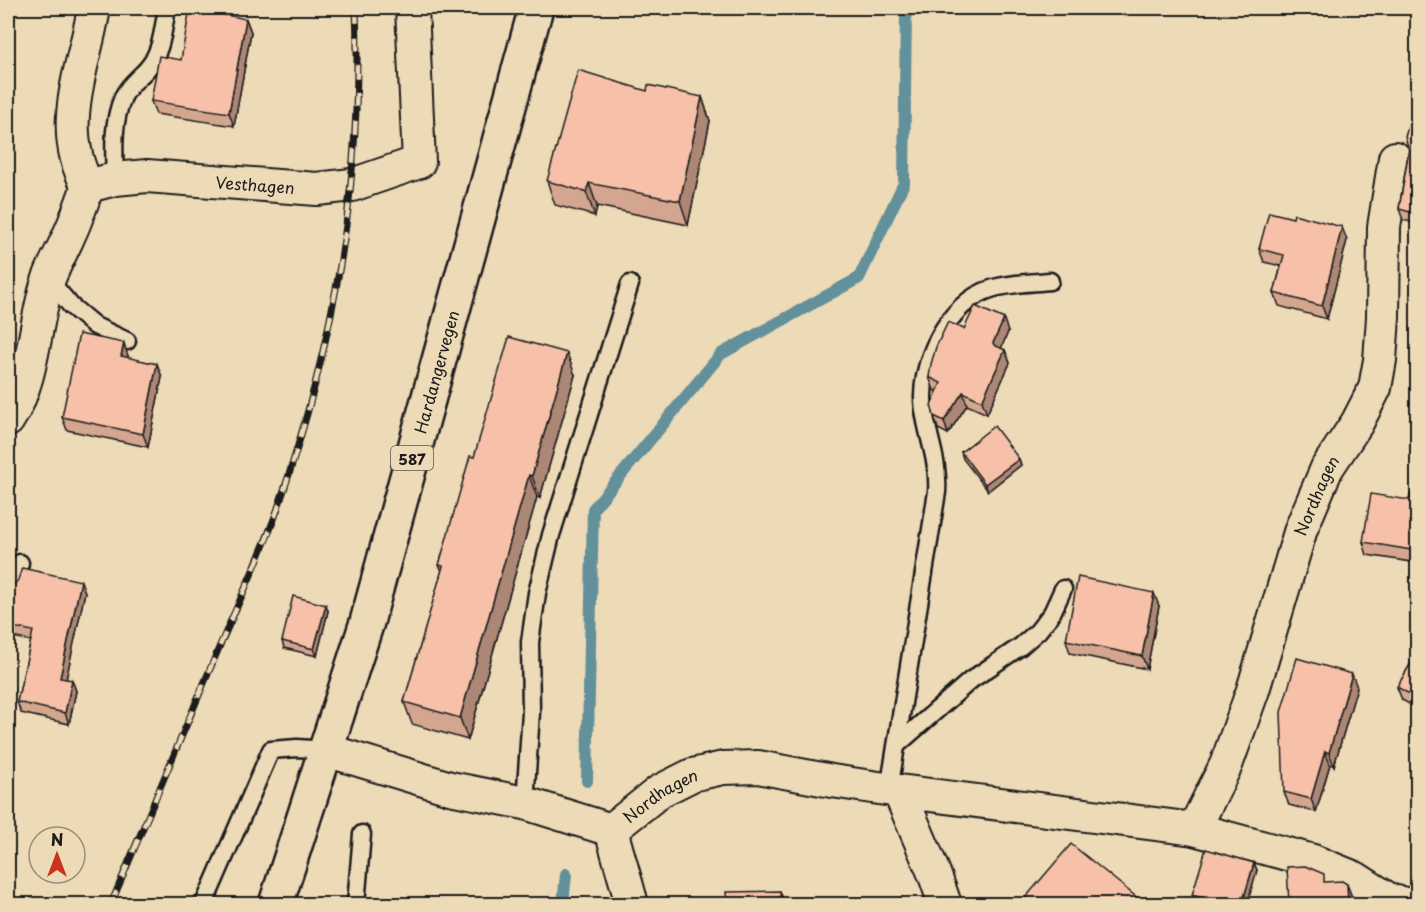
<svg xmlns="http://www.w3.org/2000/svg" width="1425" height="912" viewBox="0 0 1425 912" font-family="'Playpen Sans',sans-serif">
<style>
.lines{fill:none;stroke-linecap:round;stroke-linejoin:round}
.stream{stroke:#62909b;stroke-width:12}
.lane-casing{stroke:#1c1c1c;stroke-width:21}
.street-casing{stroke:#1c1c1c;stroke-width:36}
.primary-casing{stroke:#1c1c1c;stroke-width:38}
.lane{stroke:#eddab7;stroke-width:16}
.street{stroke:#eddab7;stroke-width:32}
.primary{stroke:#eddab7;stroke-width:33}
.rail-casing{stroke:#1c1c1c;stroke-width:7}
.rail{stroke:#eddab7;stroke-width:4.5;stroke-dasharray:14;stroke-linecap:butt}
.wall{fill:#d4a690;stroke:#1c1c1c;stroke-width:1.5}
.shaded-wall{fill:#ac8776;stroke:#1c1c1c;stroke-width:1.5}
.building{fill:#f6c1a8;stroke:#1c1c1c;stroke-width:1.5}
.labels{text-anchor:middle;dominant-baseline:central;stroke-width:6;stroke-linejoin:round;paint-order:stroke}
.shield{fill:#eddab7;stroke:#5b554a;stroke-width:1.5}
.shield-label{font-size:15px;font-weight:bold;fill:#1c1c1c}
.street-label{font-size:16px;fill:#1c1c1c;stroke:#eddab7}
</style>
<rect width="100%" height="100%" fill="#eddab7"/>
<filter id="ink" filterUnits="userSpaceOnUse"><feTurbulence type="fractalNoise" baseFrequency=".0167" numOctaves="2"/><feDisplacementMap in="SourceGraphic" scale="12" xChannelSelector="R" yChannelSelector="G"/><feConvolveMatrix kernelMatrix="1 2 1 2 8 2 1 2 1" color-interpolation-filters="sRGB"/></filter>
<g filter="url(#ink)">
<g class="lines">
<g class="stream">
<polyline points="587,781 593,509 721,354 859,278 904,183 906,8"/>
<polyline points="563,904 566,874"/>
</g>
<g class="lane-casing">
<g id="lane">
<path d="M115 179C114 151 112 123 123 97 129 84 139 78 147 69 162 52 163 29 167 8"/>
<polyline points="49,280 71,306 95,326 127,341"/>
<polyline points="8,593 14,585 20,563"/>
<polyline points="898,744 971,680 1021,646 1038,631 1052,613 1063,589"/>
<path d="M889 790 937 492C939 461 928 439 924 410 917 367 947 302 991 289 1010 283 1031 283 1050 281"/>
<polyline points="525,803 531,712 530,642 537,593 551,535 630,284"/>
<polyline points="204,904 271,750 297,748 326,750"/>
<polyline points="356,904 362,834"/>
</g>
</g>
<g class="street-casing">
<g id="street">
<path d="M88 186C55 127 84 69 94 8"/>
<path id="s1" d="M8 420C33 383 34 326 47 284 53 266 63 250 70 233 77 218 82 202 88 186L115 179 147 176 317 189 352 185 419 162 412 8"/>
<path id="s2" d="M326 750 450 788 525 803 611 830 660 791 692 775 723 768 758 767 832 781 899 791 1194 829 1313 861 1355 878 1391 901 1406 904"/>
<polyline points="899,791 934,873 945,904"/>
<path id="s3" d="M1194 829 1226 765 1253 690 1301 529 1327 468 1357 423 1375 388 1380 360 1383 317 1384 227 1395 158"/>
<polyline points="611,830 632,904"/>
</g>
</g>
<g class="primary-casing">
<g id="primary">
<path id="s4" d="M276 904 367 622 536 8"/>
</g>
</g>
<use href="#lane" class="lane"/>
<use href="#street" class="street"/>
<use href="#primary" class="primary"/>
<g class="rail-casing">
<path id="rail" d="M111 904C148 817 184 730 221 643 240 599 262 554 278 508 334 343 363 183 356 8"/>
</g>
<use href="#rail" class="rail"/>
</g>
<g class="wall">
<polygon points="246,19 251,32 234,126 156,114 151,101 181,60"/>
<polygon points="647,91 702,97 710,121 688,225 597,206 595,216 555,205 547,181"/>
<polygon points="1418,92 1418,224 1403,220 1399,209"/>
<polygon points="1347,240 1327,319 1279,306 1274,293 1281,266 1264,262 1259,249"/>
<polygon points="964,329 1008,332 1001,348 1005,350 1010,363 987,414 967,405 948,434 938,429 934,416 937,392 934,390 929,377"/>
<polygon points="128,356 128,358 157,364 162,377 148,447 67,430 62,417"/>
<polygon points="575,375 540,498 537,497 468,740 412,724 404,702 442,571 439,565 474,457"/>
<polygon points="961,452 1019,459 1021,465 988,491 963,459"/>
<polygon points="1418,494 1418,563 1367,555 1363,542 1409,500"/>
<polygon points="8,592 85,592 66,679 72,680 76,691 69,724 21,713 17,702 31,641 8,636"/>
<polygon points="1159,606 1147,669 1070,653 1066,640"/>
<polygon points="328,611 317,656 284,648 282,641"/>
<polygon points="1418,651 1418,709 1402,700 1397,687"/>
<polygon points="1357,687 1334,766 1330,764 1316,812 1289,805 1284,792"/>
<polygon points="1254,863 1257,870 1247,904 1203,904 1195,902 1192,895"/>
</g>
<g class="shaded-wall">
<polygon points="246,19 251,32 234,126 229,113"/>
<polygon points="702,97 710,121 688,225 680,201"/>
<polygon points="589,183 597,206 595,216 586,192"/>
<polygon points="1342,227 1347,240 1327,319 1322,306"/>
<polygon points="1004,319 1008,332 998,356 993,343"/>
<polygon points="124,343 128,356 126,369 121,356"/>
<polygon points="1005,350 1010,363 987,414 982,401"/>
<polygon points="567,353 575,375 540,498 532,476"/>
<polygon points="157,364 162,377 148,447 143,434"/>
<polygon points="963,392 967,405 948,434 944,421"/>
<polygon points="1019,459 1021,465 988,491 985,484"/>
<polygon points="529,475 537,497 468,740 460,718"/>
<polygon points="81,581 85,592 64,689 60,678"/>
<polygon points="1154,593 1159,606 1147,669 1142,656"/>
<polygon points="326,605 328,611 317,656 314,649"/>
<polygon points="1352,674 1357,687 1334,766 1329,753"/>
<polygon points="72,680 76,691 69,724 65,713"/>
<polygon points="1325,751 1330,764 1316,812 1311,799"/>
<polygon points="1254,863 1257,870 1247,904 1242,904"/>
<polygon points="1347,884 1352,897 1352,904 1348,904"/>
<polygon points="780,891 785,904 781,904"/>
</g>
<g class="building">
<polygon points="190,8 246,19 229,113 151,101 159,56 181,60"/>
<polygon points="578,70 647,91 648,85 702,97 680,201 589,183 586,192 547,181"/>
<polygon points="1418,92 1418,214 1399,209 1409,150 1405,137"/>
<polygon points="1269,212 1293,218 1294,214 1342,227 1322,306 1274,293 1284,255 1259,249"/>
<polygon points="975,306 1004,319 993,343 994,345 1005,350 982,401 963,392 944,421 934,416 931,405 941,383 929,377 931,364 936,347 948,322 964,329"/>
<polygon points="79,334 124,343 121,356 157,364 143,434 62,417"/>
<polygon points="509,337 567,353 532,476 529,475 460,718 404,702 443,566 439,565 470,456 474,457"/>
<polygon points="994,426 1019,459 985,484 961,452"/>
<polygon points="1411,493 1418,494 1418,551 1363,542 1371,494 1409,500"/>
<polygon points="22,568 81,581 60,678 72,680 65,713 17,702 33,631 8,626 8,592 18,580"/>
<polygon points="1078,577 1154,593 1142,656 1066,640"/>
<polygon points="293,596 326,605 314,649 282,641"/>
<polygon points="1418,651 1418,699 1397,687"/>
<polygon points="1297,658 1352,674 1329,753 1325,751 1311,799 1284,792 1281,712"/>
<polygon points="1071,844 1145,904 1020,904"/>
<polygon points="1206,849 1254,863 1242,904 1224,904 1192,895"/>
<polygon points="1305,866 1324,874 1324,882 1342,881 1347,884 1348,904 1289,904 1287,867"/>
<polygon points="780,891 781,904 727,904 726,892"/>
</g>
</g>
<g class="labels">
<rect class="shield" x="391" y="446" width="42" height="24" rx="4.5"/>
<g class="shield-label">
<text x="412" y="458">587</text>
</g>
<g class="street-label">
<text stroke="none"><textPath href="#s1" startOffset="417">Vesthagen</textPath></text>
<text stroke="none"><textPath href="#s4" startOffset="556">Hardangervegen</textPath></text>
<text stroke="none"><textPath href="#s3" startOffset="356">Nordhagen</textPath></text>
<text stroke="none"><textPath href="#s2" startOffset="357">Nordhagen</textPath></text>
</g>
</g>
<rect width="1425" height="912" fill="none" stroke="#eddab7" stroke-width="30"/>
<rect x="15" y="15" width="1395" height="882" fill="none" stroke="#1c1c1c" stroke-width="2" filter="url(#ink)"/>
<g transform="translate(57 855)"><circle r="28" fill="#eddab7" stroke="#998e79" stroke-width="1.5"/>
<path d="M0-4.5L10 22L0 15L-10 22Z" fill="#c8321e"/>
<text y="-9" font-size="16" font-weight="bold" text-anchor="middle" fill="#1c1c1c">N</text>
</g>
</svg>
